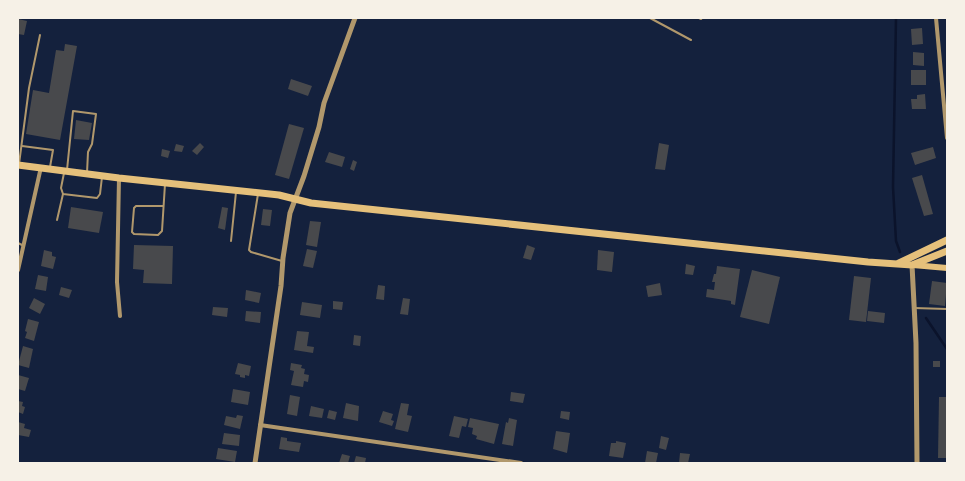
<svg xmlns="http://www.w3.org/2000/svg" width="965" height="481" viewBox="0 0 965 481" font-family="Ubuntu,sans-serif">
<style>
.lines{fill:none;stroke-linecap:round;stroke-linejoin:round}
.stream{stroke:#0b132b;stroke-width:2.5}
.building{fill:#48494c}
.service{stroke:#b1986c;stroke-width:2}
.minor{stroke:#b1986c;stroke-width:4}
.tertiary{stroke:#b1986c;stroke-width:5}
.secondary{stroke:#e5c07b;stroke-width:6}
.primary{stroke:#e5c07b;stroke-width:7}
</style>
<rect width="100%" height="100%" fill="#14213d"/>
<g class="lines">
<g class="stream">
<polyline points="896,18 893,187 896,241 900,252"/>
<polyline points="926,318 947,349"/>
</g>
</g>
<g class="building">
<polygon points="18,19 27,21 24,35 18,34"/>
<polygon points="922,28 923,44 912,45 911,29"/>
<polygon points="65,44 77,46 60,140 26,134 33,90 49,93 56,50 64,51"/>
<polygon points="913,52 924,53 924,66 913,65"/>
<rect x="911" y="70" width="15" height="15"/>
<polygon points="291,79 312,86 308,96 288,89"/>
<polygon points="925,94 926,109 912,109 911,99 917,99 917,95"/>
<polygon points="76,120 92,123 89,140 74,139"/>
<polygon points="289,124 304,128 289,179 275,175"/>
<polygon points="200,143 204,147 197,155 192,151"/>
<polygon points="659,143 669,145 665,170 655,169"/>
<polygon points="176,144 184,146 182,152 174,151"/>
<polygon points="933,147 936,158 915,165 911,153"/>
<polygon points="162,149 170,151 168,158 161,156"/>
<polygon points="329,152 345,157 342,167 325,162"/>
<polygon points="353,160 357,162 354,171 350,169"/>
<polygon points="922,175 933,214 924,216 912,178"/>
<polygon points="71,207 103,212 99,233 68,228"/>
<polygon points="222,207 228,208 225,230 218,228"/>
<polygon points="263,209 272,210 270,226 261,225"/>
<polygon points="310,221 321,222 317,247 306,245"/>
<polygon points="134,245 173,246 172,284 143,283 144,270 133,269"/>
<polygon points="527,245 535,248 531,260 523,258"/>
<polygon points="307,249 317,251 313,268 303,266"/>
<polygon points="44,250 52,252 52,256 56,257 53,269 41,266"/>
<polygon points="598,250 614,252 612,272 597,270"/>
<polygon points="686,264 695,266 693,275 685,274"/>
<polygon points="717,266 740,269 735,305 731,304 731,301 706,297 707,289 714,290 715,282 712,282 714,274 716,274"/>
<polygon points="752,270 780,277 769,324 740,317"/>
<polygon points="38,275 48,277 46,291 35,289"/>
<polygon points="854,276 871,278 866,322 849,320"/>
<polygon points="932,281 947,283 945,306 929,304"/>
<polygon points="660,283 662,295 648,297 646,286"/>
<polygon points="378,285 385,286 384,300 376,299"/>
<polygon points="61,287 72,290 69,298 59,295"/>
<polygon points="246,290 261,293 259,303 245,300"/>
<polygon points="34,298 45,304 40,314 29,308"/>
<polygon points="403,298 410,299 408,315 400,314"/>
<polygon points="333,301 343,302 342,310 333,309"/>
<polygon points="302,302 322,305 320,318 300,315"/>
<polygon points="213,307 228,308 227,317 212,315"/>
<polygon points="246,311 261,312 260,323 245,321"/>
<polygon points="868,311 885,313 884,323 867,321"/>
<polygon points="28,319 39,322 34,341 25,338 27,332 25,331"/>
<polygon points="297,331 309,332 307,346 314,347 313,353 294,350"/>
<polygon points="354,335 361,336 360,346 353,345"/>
<polygon points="23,346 33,349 29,368 18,365"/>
<rect x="933" y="361" width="7" height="6"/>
<polygon points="238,363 251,366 249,376 245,375 245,378 240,377 240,375 235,374"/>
<polygon points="291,363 302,365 301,368 305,369 304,374 309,375 308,382 304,381 303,387 291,385 294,371 290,370"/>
<polygon points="18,375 29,378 25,391 18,389"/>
<polygon points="233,389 250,392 248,405 231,402"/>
<polygon points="511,392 525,394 523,403 510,401"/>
<polygon points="290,395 300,397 297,416 287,414"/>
<polygon points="939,397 947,397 947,458 938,458"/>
<polygon points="18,401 23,402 22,406 25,407 23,414 18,412"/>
<polygon points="346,403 359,406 358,421 343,418"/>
<polygon points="401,403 409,404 407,415 412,416 408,432 395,429"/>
<polygon points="311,406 324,409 322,418 309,416"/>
<polygon points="329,410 337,412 335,420 327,418"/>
<polygon points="383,411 393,414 391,420 394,421 392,426 379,422"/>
<polygon points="561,411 570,412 569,420 560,418"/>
<polygon points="237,415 243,416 240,429 224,425 226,416 236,418"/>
<polygon points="454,416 468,419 466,427 462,426 459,438 449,436"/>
<polygon points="470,418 499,424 494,444 476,439 477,436 472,434 473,428 468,427"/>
<polygon points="509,418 517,420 513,446 502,444 506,422 508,423"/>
<polygon points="18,422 25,424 24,428 31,430 29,437 18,435"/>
<polygon points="556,431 570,433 567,453 553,449"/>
<polygon points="224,433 240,435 239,446 222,444"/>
<polygon points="661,436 669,438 666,450 659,448"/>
<polygon points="281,437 287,438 287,441 301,443 299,452 279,449"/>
<polygon points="616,441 626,443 623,458 609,456 611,443 616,443"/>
<polygon points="218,448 237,451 235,462 216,459"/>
<polygon points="647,451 658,453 656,463 645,463"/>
<polygon points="680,453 690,454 688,463 679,463"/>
<polygon points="342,454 350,456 348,463 339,463"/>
<polygon points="356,456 366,458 365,463 354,463"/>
</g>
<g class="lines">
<g class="service">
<polyline points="650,18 691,40"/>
<polyline points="699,18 701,19 702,18"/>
<polyline points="22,146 53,150 50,167"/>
<polyline points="19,164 29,88 40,35"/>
<polyline points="67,170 73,111 96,114 92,144 88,152 87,173"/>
<polyline points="64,173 61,188 63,194 97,198 100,194 102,177"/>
<polyline points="258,194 249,250 251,252 282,261"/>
<polyline points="163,206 136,206 134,208 132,232 134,234 158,235 162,231 165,184"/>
<polyline points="57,220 63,194"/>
<polyline points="231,241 236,192"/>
<polyline points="18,243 24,246"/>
<polyline points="914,308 947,309"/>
</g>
<g class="minor">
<polyline points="936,18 947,138"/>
<polyline points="119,178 117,282 120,316"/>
<polyline points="18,270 41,167"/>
<polyline points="260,425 521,463"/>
</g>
<g class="tertiary">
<polyline points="912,265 916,343 917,463"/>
<polyline points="255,463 281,286 283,258 290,213 304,176 319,127 324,103 355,18"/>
</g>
<polyline class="secondary" points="913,265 947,268"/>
<g class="primary">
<polyline points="18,165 119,178 279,195 311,203 868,262 912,265 947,251"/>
<polyline points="899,263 947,240"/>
</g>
</g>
<rect width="965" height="481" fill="none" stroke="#f6f1e7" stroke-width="38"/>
</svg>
